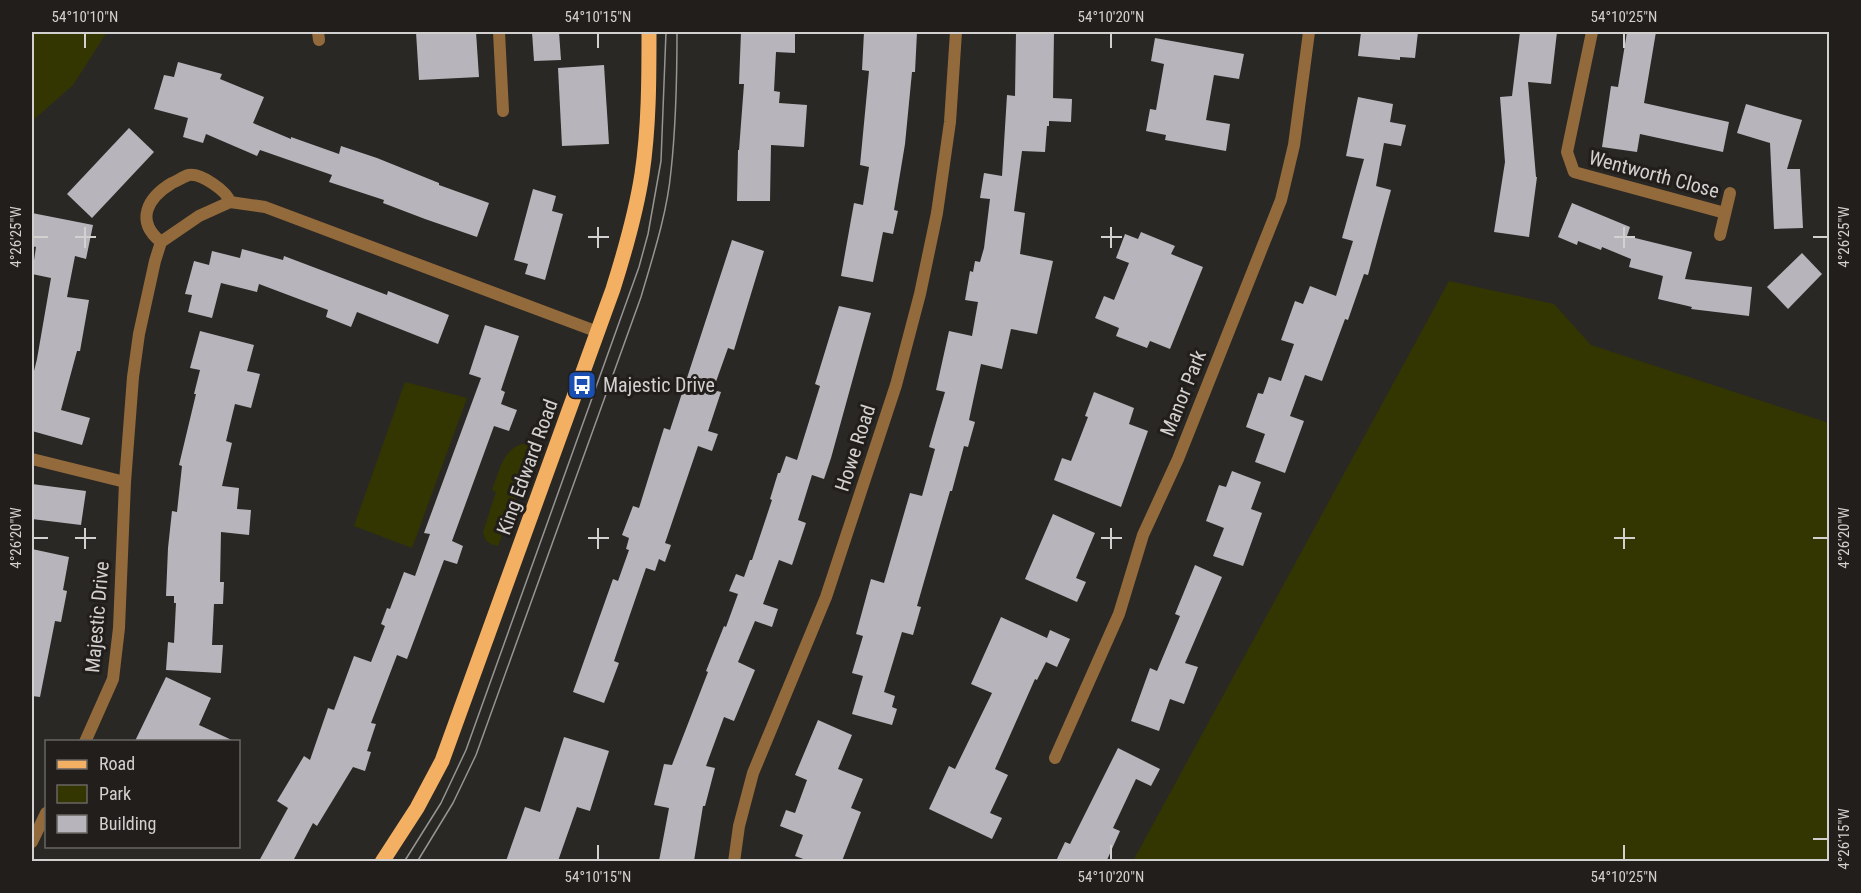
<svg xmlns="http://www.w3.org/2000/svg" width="1861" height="893" viewBox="0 0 1861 893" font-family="'Roboto Condensed',sans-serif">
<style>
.green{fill:#333600}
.building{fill:#b7b5bb}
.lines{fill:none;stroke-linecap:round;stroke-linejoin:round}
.street{stroke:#936a3c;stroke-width:12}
.primary{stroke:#f3af62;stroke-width:15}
.tram{stroke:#979593;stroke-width:1.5}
.ticks{fill:none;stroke:#d3d1cf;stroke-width:2}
.labels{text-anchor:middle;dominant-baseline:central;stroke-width:6;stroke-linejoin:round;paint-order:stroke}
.street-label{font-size:20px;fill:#d3d1cf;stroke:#211e1b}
.poi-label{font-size:20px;fill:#d3d1cf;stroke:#211e1b;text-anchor:start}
.neatline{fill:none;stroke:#d3d1cf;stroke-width:2}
.ticks-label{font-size:15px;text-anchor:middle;fill:#d3d1cf}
</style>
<rect width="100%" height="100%" fill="#2a2824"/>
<g class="green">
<polygon points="32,32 107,32 73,85 32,121"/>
<polygon points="1449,281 1554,304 1591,345 1829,423 1829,861 1133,861"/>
<polygon points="405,382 467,398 412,548 354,526"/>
<path d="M528 443 536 444 498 546C489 544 485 542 483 532L496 492 492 490C500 469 503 446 528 443Z"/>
</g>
<g class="building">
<polygon points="416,32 476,32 479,77 419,80"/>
<polygon points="532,32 559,32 561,60 534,61"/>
<polygon points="741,32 795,32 795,53 776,52 774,91 780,92 779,103 807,105 804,147 771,145 770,201 737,201 738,150 739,150 744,84 739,84"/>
<polygon points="864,32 917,32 915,72 912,72 905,144 894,210 898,211 893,234 883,232 873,282 841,276 854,203 863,205 869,167 860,165 869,71 862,70"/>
<polygon points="1016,32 1054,32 1053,98 1072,99 1071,122 1049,121 1049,126 1047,126 1045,152 1022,151 1014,211 1025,213 1020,254 1053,261 1037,334 1011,329 1002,369 981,364 969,420 975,422 968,447 964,446 952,491 950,491 917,606 921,607 913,635 902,632 884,692 895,696 892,707 897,709 892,725 852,714 863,676 852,673 863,636 856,634 871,579 884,583 910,493 922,496 935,449 929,447 945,392 936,390 949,331 972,336 978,302 965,300 970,271 973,272 975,261 980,262 984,248 990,199 980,198 984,173 1002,176 1007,95 1015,96"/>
<polygon points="1361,32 1418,32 1415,58 1400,57 1400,60 1358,56"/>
<polygon points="1520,32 1557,32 1551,84 1528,82 1536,177 1537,177 1529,237 1494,232 1505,162 1500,97 1512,96"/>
<polygon points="1627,32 1656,32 1644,103 1729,122 1723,152 1640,134 1637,152 1602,147 1611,86 1618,87"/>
<polygon points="1155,38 1244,54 1239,79 1214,75 1206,120 1230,124 1226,151 1165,140 1166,135 1146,131 1150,109 1156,110 1164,64 1151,61"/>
<polygon points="178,62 222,74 220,79 264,97 253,123 291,139 291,137 339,154 341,146 377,158 439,183 439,185 489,203 477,237 425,219 383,203 384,200 329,182 332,175 260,150 257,156 206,134 203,143 183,137 188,118 154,109 164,75 174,77"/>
<polygon points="604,65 609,144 562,146 558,68"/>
<polygon points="1358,97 1393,104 1390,122 1406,125 1401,146 1384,143 1376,186 1391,190 1368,275 1364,274 1348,320 1345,319 1322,381 1305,375 1290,416 1304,421 1285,473 1255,462 1265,434 1246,427 1258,393 1263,394 1269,377 1281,381 1294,344 1281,340 1295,301 1303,304 1310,286 1336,296 1353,241 1342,238 1364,159 1346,156"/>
<polygon points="1746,104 1802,120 1787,169 1800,169 1803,228 1774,229 1770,143 1737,133"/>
<polygon points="129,128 154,152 92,218 67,194"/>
<polygon points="533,189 556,196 552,211 563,214 545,280 525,274 528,264 514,260"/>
<polygon points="1572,203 1630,227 1627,236 1692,252 1685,279 1752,287 1749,316 1691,309 1692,307 1658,299 1663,276 1629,267 1631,259 1602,247 1601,250 1578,241 1577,245 1558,237"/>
<polygon points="32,213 93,225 86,259 75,256 67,297 89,300 80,351 77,351 61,410 90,418 82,445 32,431 32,379 37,359 51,278 32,274 36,247 32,246"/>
<polygon points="1141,232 1175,246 1171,254 1203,267 1170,349 1150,341 1147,348 1116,336 1119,328 1095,318 1104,296 1114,300 1129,263 1116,258 1125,234 1138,239"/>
<polygon points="732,240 764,251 734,350 728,348 713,390 721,392 708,431 718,434 712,451 698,446 665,543 671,545 665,562 659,559 655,571 646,568 614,661 619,663 604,703 573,692 613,579 618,581 629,550 626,549 629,538 622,535 633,506 639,508 664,428 670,430"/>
<polygon points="242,249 283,260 284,256 387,295 388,291 449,315 438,344 357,312 351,327 326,317 328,310 259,284 257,292 221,283 212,318 188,312 192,295 185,294 194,261 209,265 212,251 240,258"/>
<polygon points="1802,253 1822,274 1788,309 1767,287"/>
<polygon points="839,306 871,313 831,458 824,479 812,475 798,520 806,523 792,565 779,560 763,604 778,609 772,627 755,621 738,662 755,670 734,721 724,717 706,766 715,768 705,806 703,806 694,861 659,861 669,808 654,805 664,764 672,765 708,672 706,671 724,626 726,627 738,594 729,591 736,574 744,577 750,560 752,560 772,500 770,499 778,473 780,473 786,456 797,460 820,386 815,384"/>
<polygon points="485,325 519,336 501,390 505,392 501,404 517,410 509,431 494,426 452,541 463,546 457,564 444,560 407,659 397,655 371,723 376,724 367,751 371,752 365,771 353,767 317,826 313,823 293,861 259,861 288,808 277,801 304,756 310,760 328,708 334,710 354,656 371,662 385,626 381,624 387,608 390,609 404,572 415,576 430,534 424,533 481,378 469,374"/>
<polygon points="200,331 254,345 247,371 260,374 251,408 235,404 226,441 232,443 222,486 239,488 237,509 251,510 249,535 221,532 220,582 224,582 223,604 214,604 212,645 223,645 221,673 166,670 168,642 174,643 176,603 174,603 174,596 166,596 168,548 172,511 177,512 182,466 179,465 196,394 194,394 200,370 190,368"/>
<polygon points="1094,392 1134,408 1129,424 1148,431 1121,507 1054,480 1062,458 1071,461 1088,417 1085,416"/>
<polygon points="1232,471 1261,482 1251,509 1262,513 1243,566 1213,556 1224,528 1206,521 1219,485 1226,487"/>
<polygon points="32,484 86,491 81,525 32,519"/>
<polygon points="1053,514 1095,533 1076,578 1086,582 1077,602 1025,579"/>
<polygon points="32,549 69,557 63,590 67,591 61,622 55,621 40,697 32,696"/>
<polygon points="1195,565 1222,577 1185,663 1198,667 1184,704 1170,699 1159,731 1131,721 1150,668 1157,671 1180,616 1175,614"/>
<polygon points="1001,617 1047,638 1050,630 1070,639 1057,667 1046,662 1037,680 1035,679 995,769 1008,775 990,813 1002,818 992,839 929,809 949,766 955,769 992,693 971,684"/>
<polygon points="166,677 211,698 199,725 234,741 135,741"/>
<polygon points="818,720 852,735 838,769 863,779 851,808 861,812 842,861 809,861 795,856 803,835 780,826 786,810 795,813 807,780 795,775"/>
<polygon points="564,737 609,751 590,811 577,807 558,861 506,861 525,807 540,812"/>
<polygon points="1118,748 1160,769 1151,786 1136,779 1113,828 1120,831 1107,860 1096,856 1110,861 1056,861 1065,842 1070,844"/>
</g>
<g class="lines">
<g class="street">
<polyline points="318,32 319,40"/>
<polyline points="499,32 503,111"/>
<polyline points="1592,32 1567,152 1574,172 1725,213"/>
<polyline points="1720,235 1730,193"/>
<path d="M161 242C135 221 147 198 172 183 177 181 184 176 189 175 201 173 227 191 230 202"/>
<polyline points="32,459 125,482"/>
<polyline points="85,742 113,679 119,628 125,482 133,377 139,334 155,261 161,242 199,216 230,202 265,207 598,332"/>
<polyline points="1055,758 1119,614 1143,535 1178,459 1281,200 1294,145 1309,32"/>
<polyline points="32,842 46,813"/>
<polyline points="734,862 739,826 753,773 826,597 896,385 920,294 937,213 950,122 956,32"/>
</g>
<path class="primary" d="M382 862 417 808 442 761 613 289C625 251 636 213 642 174 649 127 649 79 649 32"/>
<g class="tram">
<polyline points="404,862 441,803 466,750 639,267 648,234 661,161 666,32"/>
<path d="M417 862 453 803 476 755 641 297C653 256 667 214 671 171 676 125 677 78 677 32"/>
</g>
</g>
<path class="ticks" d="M85 33V48M598 33V48M1111 33V48M1624 33V48M85 227V248M598 227V248M1111 227V248M1624 227V248M33 237H48M75 237H96M588 237H609M1101 237H1122M1614 237H1635M1813 237H1828M85 528V549M598 528V549M1111 528V549M1624 528V549M33 538H48M75 538H96M588 538H609M1101 538H1122M1614 538H1635M1813 538H1828M1813 839H1828M598 845V860M1111 845V860M1624 845V860"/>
<defs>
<g id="bus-square" transform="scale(1.5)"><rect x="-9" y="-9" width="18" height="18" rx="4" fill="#1a4fb4" stroke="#211e1b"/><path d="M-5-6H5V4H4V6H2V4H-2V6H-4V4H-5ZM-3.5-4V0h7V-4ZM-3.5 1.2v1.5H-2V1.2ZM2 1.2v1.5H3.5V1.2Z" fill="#fff"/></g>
</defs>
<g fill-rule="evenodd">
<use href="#bus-square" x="582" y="385"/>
</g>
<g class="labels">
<g class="street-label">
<text transform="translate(1654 174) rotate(15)">Wentworth Close</text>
<text transform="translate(1183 393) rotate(-68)">Manor Park</text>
<text transform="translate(855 448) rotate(-72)">Howe Road</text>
<text transform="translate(527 467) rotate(-70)">King Edward Road</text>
<text transform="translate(97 617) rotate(-85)">Majestic Drive</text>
</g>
<g class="poi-label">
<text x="603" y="385">Majestic Drive</text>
</g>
</g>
<rect width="1861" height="893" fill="none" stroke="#211e1b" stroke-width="66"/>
<rect x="45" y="740" width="195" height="108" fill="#211e1b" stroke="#686663" stroke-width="1.5"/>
<rect x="57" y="760" width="30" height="9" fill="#f3af62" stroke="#686663" stroke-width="1.5"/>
<text x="99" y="770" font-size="18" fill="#d3d1cf">Road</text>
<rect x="57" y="785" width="30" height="18" fill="#333600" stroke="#686663" stroke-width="1.5"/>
<text x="99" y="800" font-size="18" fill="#d3d1cf">Park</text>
<rect x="57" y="815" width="30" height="18" fill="#b7b5bb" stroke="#686663" stroke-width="1.5"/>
<text x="99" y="830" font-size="18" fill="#d3d1cf">Building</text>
<rect x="33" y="33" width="1795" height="827" class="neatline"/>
<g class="ticks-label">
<text x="85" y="22">54°10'10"N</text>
<text x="598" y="22">54°10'15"N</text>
<text x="1111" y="22">54°10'20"N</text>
<text x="1624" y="22">54°10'25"N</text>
<text transform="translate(1844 237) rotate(-90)" y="5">4°26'25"W</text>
<text transform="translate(16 237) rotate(-90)" y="5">4°26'25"W</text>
<text transform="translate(1844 538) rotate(-90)" y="5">4°26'20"W</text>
<text transform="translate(16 538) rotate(-90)" y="5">4°26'20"W</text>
<text transform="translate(1844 839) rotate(-90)" y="5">4°26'15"W</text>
<text x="598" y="882">54°10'15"N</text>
<text x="1111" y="882">54°10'20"N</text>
<text x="1624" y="882">54°10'25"N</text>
</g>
</svg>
